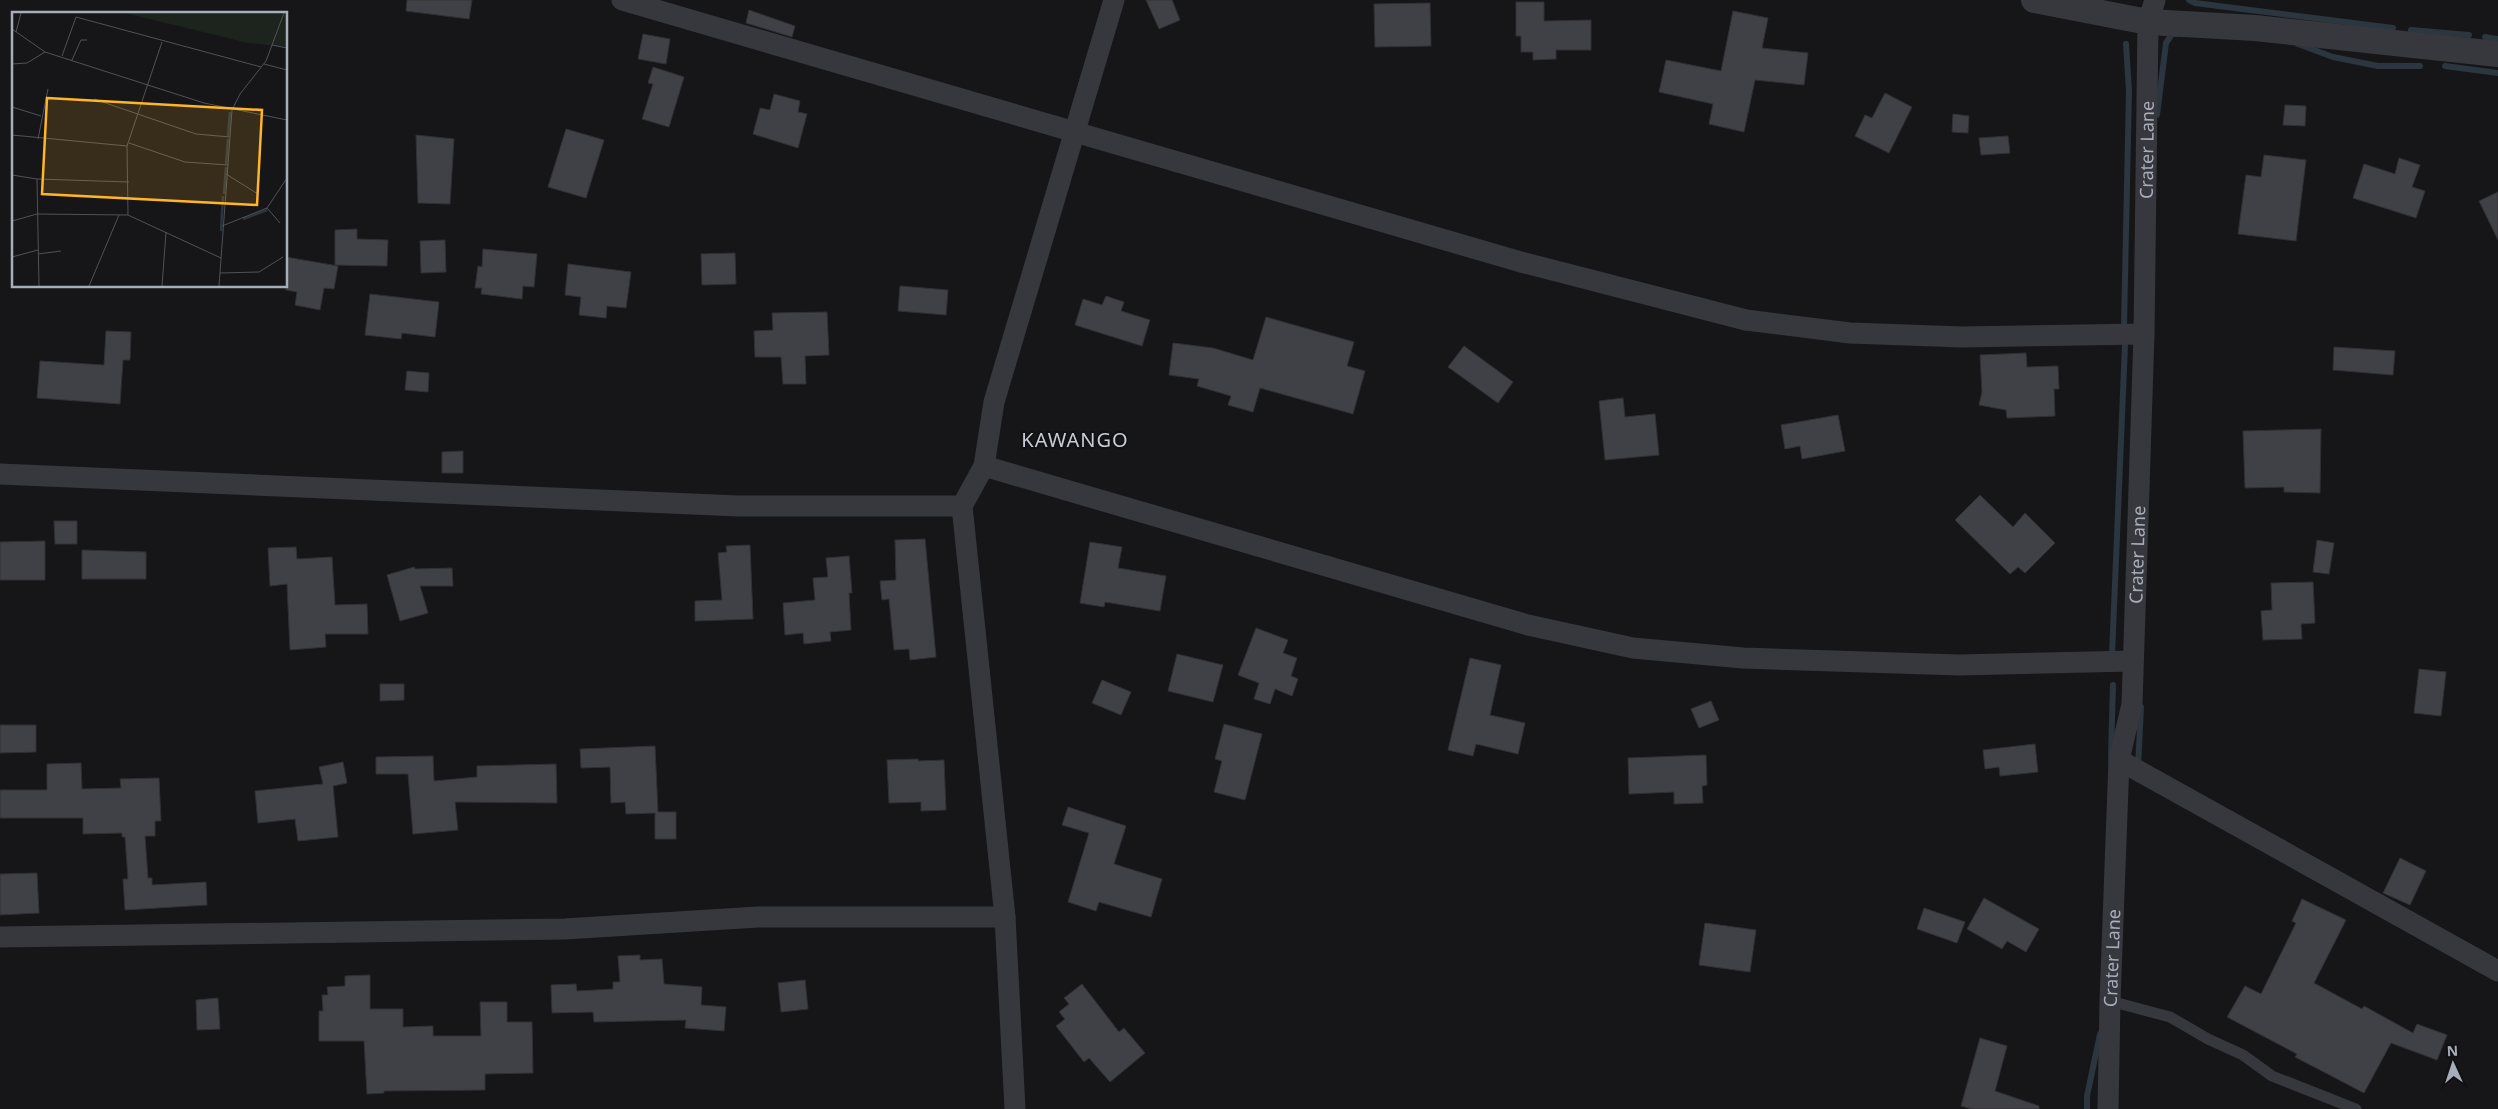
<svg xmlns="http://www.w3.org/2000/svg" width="2498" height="1109" viewBox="0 0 2498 1109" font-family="'Noto Sans',sans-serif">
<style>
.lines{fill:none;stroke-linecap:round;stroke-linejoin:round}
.stream{stroke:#2b363e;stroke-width:6}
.building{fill:#404146;stroke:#303035}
.service{stroke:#37383e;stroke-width:11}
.minor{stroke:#37383e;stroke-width:21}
.tertiary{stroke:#37383e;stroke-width:26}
.labels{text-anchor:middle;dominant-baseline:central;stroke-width:4;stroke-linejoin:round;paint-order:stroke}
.street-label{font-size:18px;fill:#a7adb9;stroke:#111114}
.quarter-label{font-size:20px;letter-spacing:1px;fill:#c9ccd5;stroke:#111114}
.inset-river{fill:none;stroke:#2b363e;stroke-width:2.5}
.inset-road{fill:none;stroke:#505259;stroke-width:1}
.view{fill:#ffb528;fill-opacity:0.15;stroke:#ffb528;stroke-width:2.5}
.inset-edge{fill:none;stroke:#a7adb9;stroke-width:2.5}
</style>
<rect width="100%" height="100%" fill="#161619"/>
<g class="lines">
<g class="stream">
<polyline points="2189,0 2195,3 2393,28"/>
<polyline points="2411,30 2469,35"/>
<polyline points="2485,37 2498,39"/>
<polyline points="2298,44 2333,57 2378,66 2420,66"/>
<polyline points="2445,66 2498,73"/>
<polyline points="2157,115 2166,43 2172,34 2176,34"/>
<polyline points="2124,325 2129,91 2126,44"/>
<polyline points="2112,655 2125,345"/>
<polyline points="2111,756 2113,685"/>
<polyline points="2138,767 2141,707"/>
<polyline points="2087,1109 2087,1096 2100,1034"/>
</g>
</g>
<g class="building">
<polygon points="407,0 472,0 469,19 406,11"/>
<polygon points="1146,0 1172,0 1180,20 1159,29"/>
<polygon points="1516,2 1544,2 1544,21 1591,20 1591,50 1556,50 1556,59 1533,60 1533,52 1521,52 1521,36 1516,36"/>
<polygon points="1430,3 1431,46 1375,47 1374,4"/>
<polygon points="749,10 795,26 792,37 746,23"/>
<polygon points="1733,11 1768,18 1762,48 1808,53 1804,85 1755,80 1744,132 1709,124 1713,104 1659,92 1666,60 1721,71"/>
<polygon points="643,34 670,39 666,64 638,59"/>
<polygon points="653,67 684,77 669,127 642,119 653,84 648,83"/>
<polygon points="1885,93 1912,107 1889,153 1855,136 1865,115 1872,118"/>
<polygon points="774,94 800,101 798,112 807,114 798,148 753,134 760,108 770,110"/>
<polygon points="2285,105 2306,106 2305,126 2283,125"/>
<polygon points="1953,114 1969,116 1968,133 1952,132"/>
<polygon points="566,129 604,140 586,198 548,187"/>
<polygon points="416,135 454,139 450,204 418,203"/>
<polygon points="2008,136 2010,153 1981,155 1979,138"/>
<polygon points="2264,155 2306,160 2296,241 2238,234 2246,175 2261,177"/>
<polygon points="2399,158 2420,165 2412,187 2425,191 2416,218 2353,198 2364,164 2395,174"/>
<polygon points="2498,192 2498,240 2479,201"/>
<polygon points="357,229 357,239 388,240 387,266 335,265 335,230"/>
<polygon points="445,240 446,272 421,273 420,241"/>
<polygon points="483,249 537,254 534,287 523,286 522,299 481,294 482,288 475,288 478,266 482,267"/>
<polygon points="735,253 736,284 702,285 701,254"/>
<polygon points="286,257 338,266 334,289 324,288 320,310 295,305 297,292 286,290"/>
<polygon points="568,264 631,272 626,308 607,306 606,318 579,315 581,297 565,295"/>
<polygon points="900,286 948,290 946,315 898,311"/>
<polygon points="370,294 439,302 435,337 402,333 401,339 365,335"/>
<polygon points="1106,296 1124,302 1121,311 1150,320 1142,346 1075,325 1083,299 1102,305"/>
<polygon points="827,312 829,355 805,356 806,384 783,384 781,357 755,357 754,331 773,330 772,313"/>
<polygon points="1266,317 1354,342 1347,366 1365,371 1353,414 1260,388 1253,412 1228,405 1231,396 1197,386 1199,379 1169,375 1173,343 1213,348 1253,360"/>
<polygon points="106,331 131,332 130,360 123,360 120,404 37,398 40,361 104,365"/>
<polygon points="1464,346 1513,382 1498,403 1448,367"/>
<polygon points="2334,347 2395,351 2393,375 2333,370"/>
<polygon points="2026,353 2027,367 2058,366 2059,389 2054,389 2055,416 2007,418 2006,410 1979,405 1982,392 1980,355"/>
<polygon points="407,371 429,373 428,392 405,390"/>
<polygon points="1623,398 1625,417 1655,414 1659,455 1605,460 1599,401"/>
<polygon points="1838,415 1845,451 1802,459 1800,446 1785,449 1781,425"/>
<polygon points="2321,429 2320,493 2284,492 2284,487 2245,488 2243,431"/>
<polygon points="463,451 463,473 442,473 442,452"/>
<polygon points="1980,495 2013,527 2025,513 2055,543 2025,573 2018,567 2010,574 1955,520"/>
<polygon points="54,521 77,521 77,544 55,544"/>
<polygon points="925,539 936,657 910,660 909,649 894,650 889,599 882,600 880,581 896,580 895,540"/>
<polygon points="2317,540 2334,543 2329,574 2313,572"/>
<polygon points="45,541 45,580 0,580 0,542"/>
<polygon points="1090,542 1122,547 1118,568 1166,576 1160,611 1105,602 1104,607 1080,603"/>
<polygon points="750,545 753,619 695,621 695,601 722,600 718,553 727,552 726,546"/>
<polygon points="296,547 297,559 332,557 335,605 367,604 368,634 325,634 326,647 290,650 287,584 270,586 268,548"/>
<polygon points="82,550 146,552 146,579 82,579"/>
<polygon points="849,556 852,593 849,593 851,630 830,632 831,641 804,644 803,633 785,635 783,603 815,600 813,578 828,577 826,558"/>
<polygon points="414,567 415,569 452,568 453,586 420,586 428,613 400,621 387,575"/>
<polygon points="2313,582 2315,623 2301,624 2302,639 2263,640 2261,611 2272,610 2271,583"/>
<polygon points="1256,628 1288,640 1283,653 1297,658 1291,676 1298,679 1292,696 1275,689 1270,704 1254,699 1259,683 1238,675"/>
<polygon points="1177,654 1223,665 1213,702 1168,691"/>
<polygon points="1470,658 1501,665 1490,715 1525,723 1518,754 1476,744 1473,756 1448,750"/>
<polygon points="2419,669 2446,672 2441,716 2414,713"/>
<polygon points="1102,680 1131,692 1121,715 1092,703"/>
<polygon points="380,684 404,684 404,700 380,701"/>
<polygon points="1711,701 1719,720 1699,728 1691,709"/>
<polygon points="1224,724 1262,734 1245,800 1214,792 1222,761 1215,759"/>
<polygon points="0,725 36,725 36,752 0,753"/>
<polygon points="2035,744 2038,772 2000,776 1999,767 1985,769 1983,750"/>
<polygon points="655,746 658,812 676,812 676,839 655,839 655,813 626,814 625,802 611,803 610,767 581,768 580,749"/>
<polygon points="1706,755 1707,785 1702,786 1703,803 1674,804 1674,792 1629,794 1628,758"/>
<polygon points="433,756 434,781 477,777 477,766 556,764 557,803 455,802 458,830 413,834 408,774 376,774 376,757"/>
<polygon points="918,759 918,761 944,760 946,810 921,811 921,802 889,803 887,760"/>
<polygon points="343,762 347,783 333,786 338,837 298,841 295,819 258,823 255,791 323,784 319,767"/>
<polygon points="81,763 82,789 121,788 120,779 159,778 161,821 155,821 155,836 145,836 148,878 152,878 152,885 206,882 207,905 125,910 123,879 128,879 125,837 122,837 122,833 83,834 83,818 0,818 0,790 47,790 47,764"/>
<polygon points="1068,807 1126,826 1114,864 1162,879 1151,917 1099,902 1096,911 1068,902 1089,833 1062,825"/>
<polygon points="2400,858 2426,871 2410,905 2383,893"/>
<polygon points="37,873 39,913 0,915 0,874"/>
<polygon points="1984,898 2039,929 2026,952 2007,941 2002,949 1967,929"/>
<polygon points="2302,899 2346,920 2314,983 2362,1009 2364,1006 2413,1033 2417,1024 2447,1035 2437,1060 2391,1043 2364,1093 2295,1057 2297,1054 2227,1017 2245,986 2261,994 2296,923 2292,921"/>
<polygon points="1924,908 1965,922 1957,943 1917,929"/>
<polygon points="1705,923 1756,930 1750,972 1699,965"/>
<polygon points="640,955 640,960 662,959 664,984 702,987 701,1005 726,1007 724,1031 685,1028 686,1020 594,1022 593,1012 552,1013 551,985 576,984 577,991 613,989 613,982 620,982 618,956"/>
<polygon points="370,975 370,1009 403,1009 403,1027 433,1026 433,1036 481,1036 480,1002 507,1002 507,1022 532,1022 533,1073 485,1074 485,1090 384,1091 384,1093 367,1094 364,1041 319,1041 319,1011 323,1011 322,995 328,995 327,987 345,986 345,976"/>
<polygon points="805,980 808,1009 781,1012 778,983"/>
<polygon points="1082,984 1119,1032 1124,1028 1145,1053 1110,1082 1089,1058 1084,1062 1056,1026 1065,1019 1059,1012 1069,1004 1064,998"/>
<polygon points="218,998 220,1029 197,1030 196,1000"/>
<polygon points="1980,1038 2007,1046 1995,1091 2039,1106 2039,1109 1972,1109 1961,1106"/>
</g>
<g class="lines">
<polyline class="service" points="2110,1001 2170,1017 2208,1039 2243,1055 2272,1076 2356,1109"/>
<g class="minor">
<polyline points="622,0 1521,262 1746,320 1850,333 1963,337 2144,334"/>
<polyline points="984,466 1528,625 1633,648 1743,658 1959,665 2133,661"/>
<polyline points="0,474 738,506 962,506"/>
<polyline points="2119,760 2498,971"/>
<polyline points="0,937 565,929 758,917 1005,917"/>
<polyline points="1015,1109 1005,917 962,506 984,466 994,402 1114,0"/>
<path id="s1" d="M2108 1109 2110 1001 2119 760 2132 704 2144 334 2148 22 2155 0"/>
</g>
<polyline class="tertiary" points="2034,0 2148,22 2255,28 2498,54"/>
</g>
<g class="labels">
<g class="street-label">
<text stroke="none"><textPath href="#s1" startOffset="961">Crater Lane</textPath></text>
<text stroke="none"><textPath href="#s1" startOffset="556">Crater Lane</textPath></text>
<text stroke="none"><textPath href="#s1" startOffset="151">Crater Lane</textPath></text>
</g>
<g class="quarter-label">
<text x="1075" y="439">KAWANGO</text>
</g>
</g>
<g transform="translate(12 12)">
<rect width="275" height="275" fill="#161619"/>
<path d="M113 1H275V35L236 31Z" fill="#1c241d"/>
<path class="inset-river" d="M216 124 218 100M214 152 216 127M212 182 214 155M231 207 255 198M209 219 211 184"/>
<path class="inset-road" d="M0 17 33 40 192 91 275 108M4 20 9 1M260 33 275 36M50 44 64 5 249 55M60 48 69 28H75M0 52 15 51 33 40M252 52 275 58M82 87 184 122 218 125M0 95 29 104M0 123 115 134M26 127 36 77M117 131 173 150 216 153M214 162 246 182M0 163 25 167 117 170M25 167 27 274M255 196 268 211M116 203 115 134 150 30M0 209 25 202 116 203 209 246M210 214 255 196 275 166M26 242 49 239M0 245 26 238M208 261 247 260 271 245M77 274 107 203M150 274 154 220M207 274 220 98 228 82 254 49 272 1"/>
<path class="view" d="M35 86 250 98 245 193 30 182Z"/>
<rect width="275" height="275" class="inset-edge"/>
</g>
<g transform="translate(2453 1064) rotate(357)" stroke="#111114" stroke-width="4" paint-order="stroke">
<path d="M0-4L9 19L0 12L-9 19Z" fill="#a7adb9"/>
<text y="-8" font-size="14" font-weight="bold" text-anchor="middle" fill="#a7adb9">N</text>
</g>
</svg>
